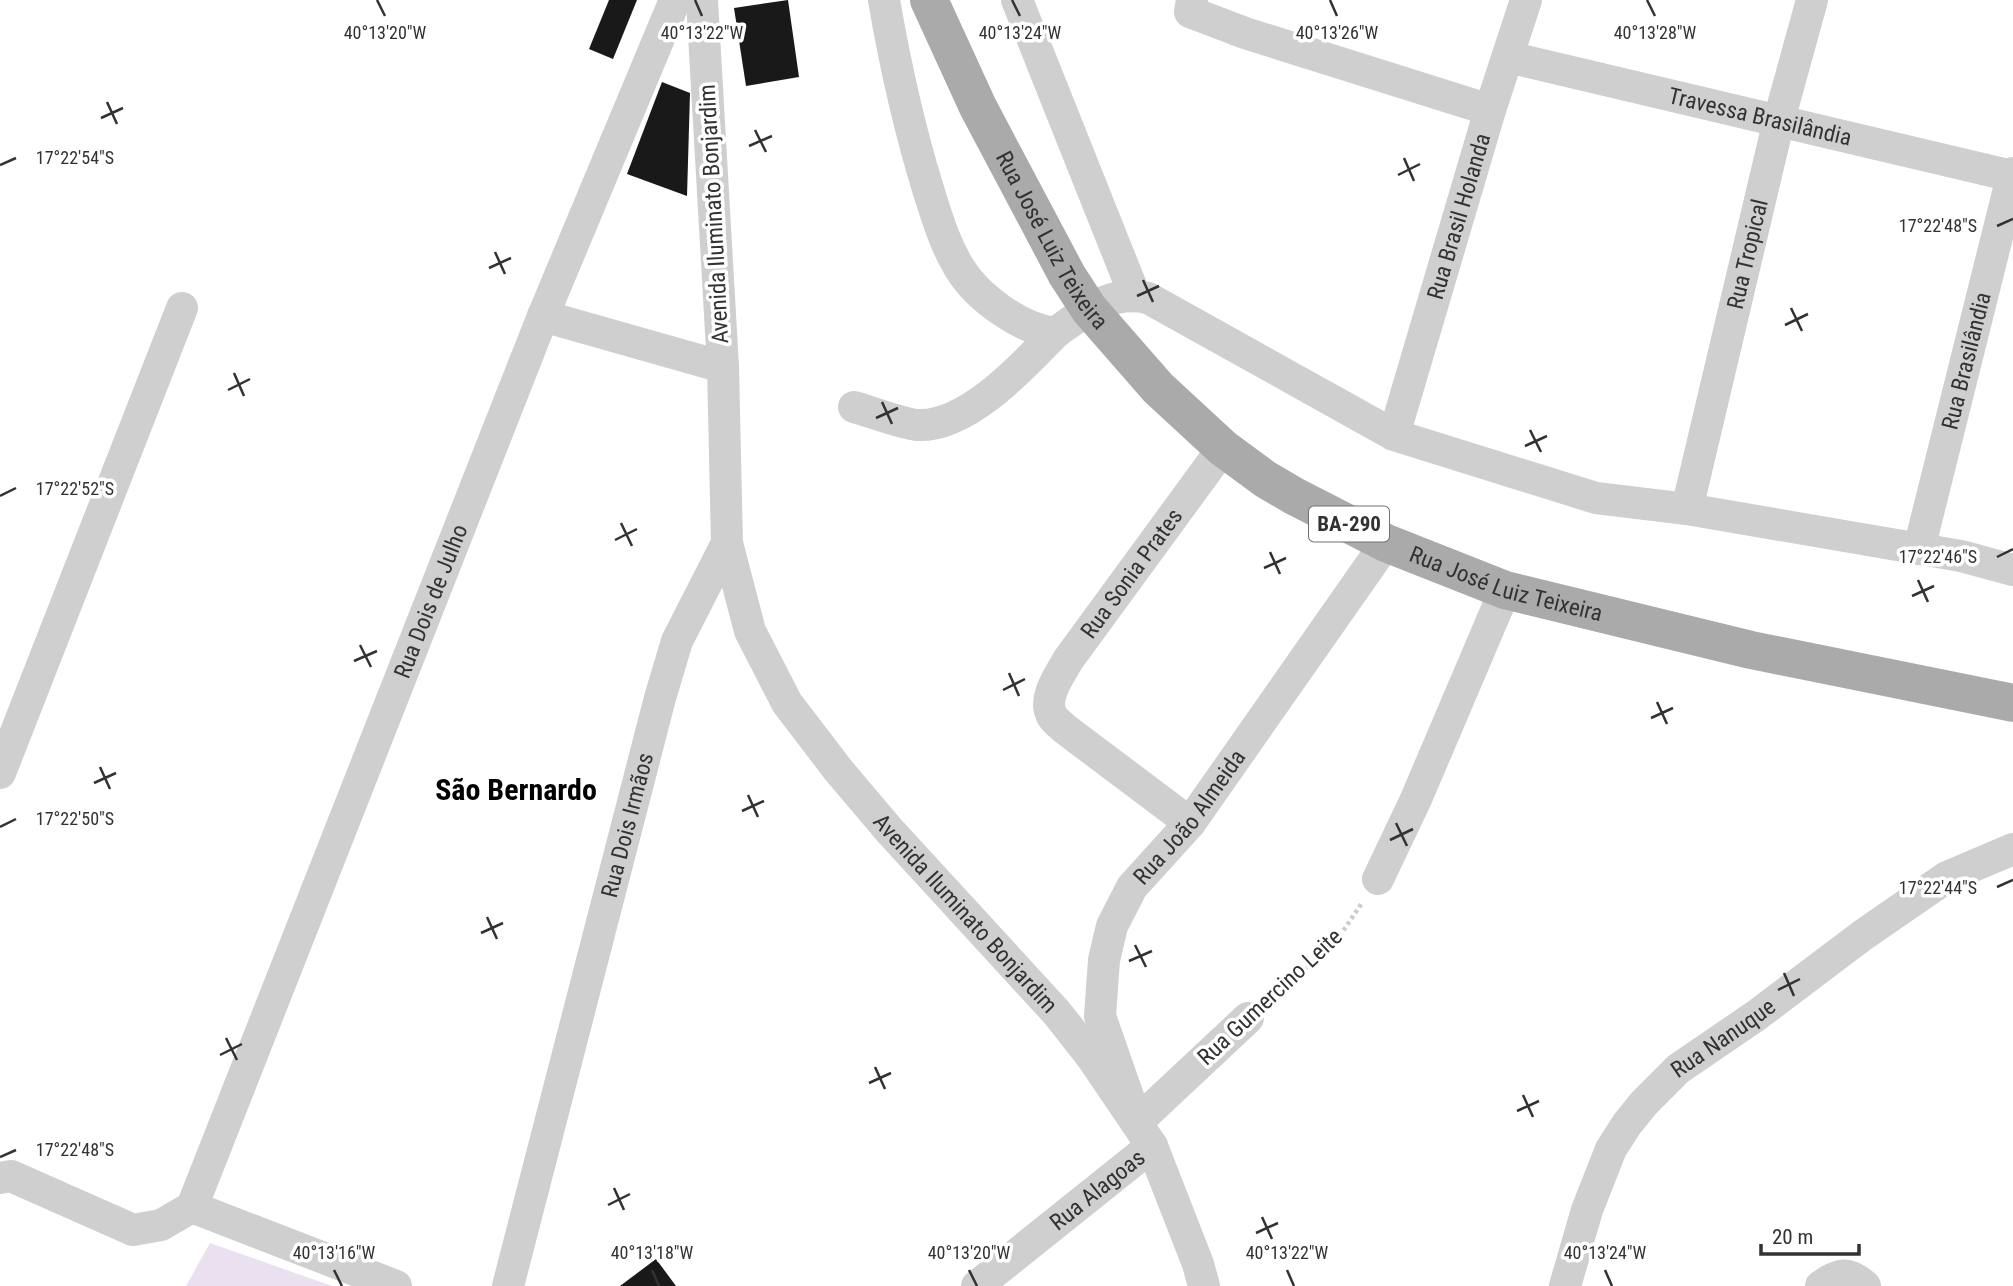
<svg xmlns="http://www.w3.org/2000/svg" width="2013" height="1286" viewBox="0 0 2013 1286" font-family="'Roboto Condensed',sans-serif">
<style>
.green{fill:#ebe0ef}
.building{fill:#191919}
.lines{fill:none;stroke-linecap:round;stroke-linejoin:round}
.path{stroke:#ccc;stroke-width:4.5;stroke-dasharray:3.5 3.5;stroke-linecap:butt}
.minor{stroke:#cfcfcf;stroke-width:32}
.major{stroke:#aaa;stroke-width:38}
.ticks{fill:none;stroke:#323232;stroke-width:2.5}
.labels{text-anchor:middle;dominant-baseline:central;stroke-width:7;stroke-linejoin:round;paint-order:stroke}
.shield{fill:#fff;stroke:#707070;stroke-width:2}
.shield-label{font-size:21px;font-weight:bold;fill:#323232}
.street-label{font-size:23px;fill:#323232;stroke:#fff}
.district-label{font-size:30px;font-weight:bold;fill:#000;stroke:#fff}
.ticks-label{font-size:18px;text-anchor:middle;fill:#323232;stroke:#fff;stroke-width:7;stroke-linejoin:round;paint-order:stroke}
</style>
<rect width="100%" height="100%" fill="#fff"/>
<polygon class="green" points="210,1243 332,1286 186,1286"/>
<g class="building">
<polygon points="609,0 637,0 613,59 589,49"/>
<polygon points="788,0 799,77 746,86 734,8"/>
<polygon points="662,82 690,93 687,196 627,174"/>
<polygon points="656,1259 676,1286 620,1286"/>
</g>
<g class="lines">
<polyline class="path" points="1273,998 1337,940 1362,903"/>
<g class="minor">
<path d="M884 0C895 64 909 127 928 189 937 217 944 243 960 269 978 298 1021 329 1055 333 1086 311 1109 290 1148 298L1394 435 1596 498 1687 509 1961 556 2013 570"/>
<polyline points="1017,0 1135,296"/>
<polyline points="1192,0 1190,12 1245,33 1490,110"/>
<path id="s1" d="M1508 57 2012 176"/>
<polyline points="543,316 723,367"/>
<path d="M854 407C872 412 899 423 917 425 967 428 1024 365 1055 333"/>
<path id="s2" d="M1394 435 1490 110 1526 0"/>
<path id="s3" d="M1687 509 1779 120 1812 0"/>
<path id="s4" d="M727 543 750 631 787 703 839 771 889 830 1057 1013 1093 1059 1152 1146 1198 1264 1204 1286"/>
<path id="s5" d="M1919 549 2013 173"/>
<polyline points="0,773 182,308"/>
<path id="s6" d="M1190 823 1065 729C1061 725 1055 721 1052 716 1042 698 1060 675 1068 660L1223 448"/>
<polyline points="1378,879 1416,799 1505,590"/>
<path id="s7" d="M1248 1018 1137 1122 1100 1016 1104 960 1112 926 1132 887 1190 823 1386 543"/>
<polyline points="0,1178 11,1176 133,1230 161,1225 192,1207"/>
<path id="s8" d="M192 1207 543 316 675 0"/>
<polyline points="192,1207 396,1286"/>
<path id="s9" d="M508 1286 660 698 677 641 727 543 723 367 702 0"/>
<path id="s10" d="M977 1286 1152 1146"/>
<path id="s11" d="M1565 1286 1587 1210 1611 1149 1627 1124 1644 1103 1678 1069 1757 1015 1863 935 1947 877 2013 849"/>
<path d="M1821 1286C1839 1273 1848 1271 1865 1286"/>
</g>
<path class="major" id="s12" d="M929 0 978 107 1067 275 1089 309 1158 388 1223 448 1265 479 1294 496 1386 543 1505 590 1751 650 2013 703"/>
</g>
<path class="ticks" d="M377 0 385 16M695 0 702 16M1012 0 1020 16M1330 0 1337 16M1647 0 1655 16M107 102 117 124M101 118 123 108M755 130 766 152M749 146 772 136M1404 158 1414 181M0 165 16 158M1398 175 1420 164M1997 226 2013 219M495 252 505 274M489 268 511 258M1143 280 1153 302M1137 296 1159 286M1791 308 1802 331M1785 325 1808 314M234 373 244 396M228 390 250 379M882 402 892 424M876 418 898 408M1530 430 1541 452M1525 446 1547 436M0 496 16 488M621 523 632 546M615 540 637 529M1270 552 1280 574M1997 557 2013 549M1264 568 1286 558M1918 580 1928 602M1912 596 1934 586M360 645 371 667M354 661 377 651M1009 673 1019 696M1003 690 1025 679M1657 702 1667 724M1651 718 1673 708M100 767 110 789M94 783 116 773M748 795 758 817M742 811 764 801M1396 823 1407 846M0 827 16 819M1390 840 1413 829M1997 887 2013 880M487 917 497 939M481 933 503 923M1135 945 1146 967M1129 961 1152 951M1784 973 1794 996M1778 990 1800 979M226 1038 237 1060M220 1055 242 1044M875 1067 885 1089M869 1083 891 1073M1523 1095 1533 1117M1517 1111 1539 1101M0 1157 16 1150M614 1188 624 1210M608 1205 630 1194M1262 1217 1272 1239M1256 1233 1278 1223M334 1270 342 1286M652 1270 659 1286M969 1270 977 1286M1287 1270 1294 1286M1605 1270 1612 1286"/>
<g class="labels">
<rect class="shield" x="1309" y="506.5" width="80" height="35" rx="5"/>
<g class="shield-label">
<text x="1349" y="524">BA-290</text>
</g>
<g class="street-label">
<text stroke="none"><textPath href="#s1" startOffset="259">Travessa Brasilândia</textPath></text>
<text transform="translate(714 214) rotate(-93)">Avenida Iluminato Bonjardim</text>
<text stroke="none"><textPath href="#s2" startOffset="228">Rua Brasil Holanda</textPath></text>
<text stroke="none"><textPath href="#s12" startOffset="270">Rua José Luiz Teixeira</textPath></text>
<text stroke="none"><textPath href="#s3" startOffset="262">Rua Tropical</textPath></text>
<text stroke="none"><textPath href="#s5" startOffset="194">Rua Brasilândia</textPath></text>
<text stroke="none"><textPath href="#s6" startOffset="343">Rua Sonia Prates</textPath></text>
<text stroke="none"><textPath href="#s12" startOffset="858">Rua José Luiz Teixeira</textPath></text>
<text stroke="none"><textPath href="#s8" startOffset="651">Rua Dois de Julho</textPath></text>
<text stroke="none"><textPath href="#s7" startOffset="490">Rua João Almeida</textPath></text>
<text stroke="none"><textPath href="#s9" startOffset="476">Rua Dois Irmãos</textPath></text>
<text stroke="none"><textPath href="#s4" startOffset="448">Avenida Iluminato Bonjardim</textPath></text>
<text transform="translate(1270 997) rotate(-43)">Rua Gumercino Leite</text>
<text stroke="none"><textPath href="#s11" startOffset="304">Rua Nanuque</textPath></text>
<text stroke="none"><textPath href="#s10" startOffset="154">Rua Alagoas</textPath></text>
</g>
<g class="district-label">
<text x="516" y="789">São Bernardo</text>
</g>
</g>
<g class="ticks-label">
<text x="385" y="39">40°13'20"W</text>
<text x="702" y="39">40°13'22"W</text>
<text x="1020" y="39">40°13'24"W</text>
<text x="1337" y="39">40°13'26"W</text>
<text x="1655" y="39">40°13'28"W</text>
<text x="75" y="164">17°22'54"S</text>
<text x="1938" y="232">17°22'48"S</text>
<text x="75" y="495">17°22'52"S</text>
<text x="1938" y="563">17°22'46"S</text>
<text x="75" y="825">17°22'50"S</text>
<text x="1938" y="894">17°22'44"S</text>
<text x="75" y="1156">17°22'48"S</text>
<text x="334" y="1259">40°13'16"W</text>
<text x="652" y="1259">40°13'18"W</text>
<text x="969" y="1259">40°13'20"W</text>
<text x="1287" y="1259">40°13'22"W</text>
<text x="1605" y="1259">40°13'24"W</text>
</g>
<path d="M1761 1244v10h98v-10" fill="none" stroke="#323232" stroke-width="3.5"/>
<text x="1772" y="1244" font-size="21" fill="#323232" stroke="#ffffff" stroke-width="5" paint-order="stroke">20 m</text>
</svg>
